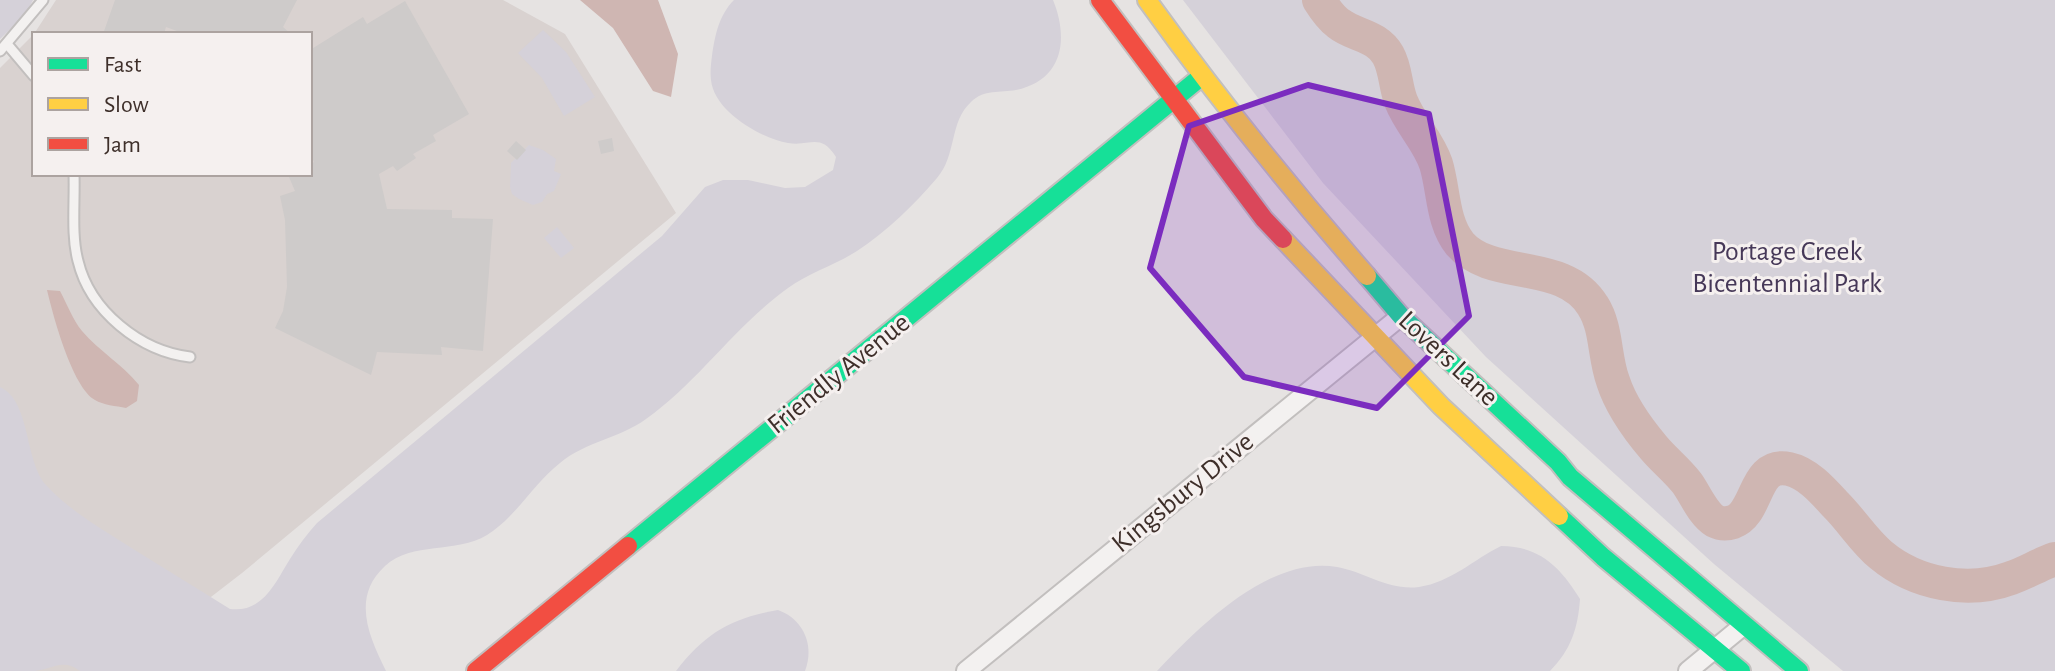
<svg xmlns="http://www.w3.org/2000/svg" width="2055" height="671" viewBox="0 0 2055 671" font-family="'Alegreya Sans',sans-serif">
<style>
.built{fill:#d9d2d0}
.green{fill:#d5d1d9}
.water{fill:#cfb6b2}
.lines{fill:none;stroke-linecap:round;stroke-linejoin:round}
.river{stroke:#cfb6b2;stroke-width:34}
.building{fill:#cecbca}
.lane-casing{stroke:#c2bfbe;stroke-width:13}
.street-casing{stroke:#c2bfbe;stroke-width:22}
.fast-casing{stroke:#c2bfbe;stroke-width:22}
.slow-casing{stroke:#c2bfbe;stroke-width:22}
.jam-casing{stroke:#c2bfbe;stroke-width:22}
.lane{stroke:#f3f1f0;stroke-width:9}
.street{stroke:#f3f1f0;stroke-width:18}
.fast{stroke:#16e098;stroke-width:18}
.slow{stroke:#ffcf43;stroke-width:18}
.jam{stroke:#f24e42;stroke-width:18}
.marked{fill:#7b2cbf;fill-opacity:0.2;stroke:#7b2cbf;stroke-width:6;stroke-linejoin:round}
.labels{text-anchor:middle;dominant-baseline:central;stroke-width:6;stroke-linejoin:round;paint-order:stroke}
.park-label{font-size:28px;fill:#463858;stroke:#f5f0ef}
.street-label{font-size:28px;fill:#3e2f2a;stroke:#f5f0ef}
</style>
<rect width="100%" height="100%" fill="#e6e3e2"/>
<polygon class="built" points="56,0 503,0 565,34 676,213 242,573 115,671 0,671 0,68 34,34 34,174 310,174 310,34 34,34"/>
<g class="green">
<polygon points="0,0 33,0 25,15 0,39"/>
<path d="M734 0H1053C1069 39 1063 80 1016 90 1000 93 984 89 971 102 949 122 957 155 937 178 915 204 886 232 857 251 835 265 809 273 788 288 735 326 699 381 646 419 620 438 585 442 560 463 533 484 517 516 487 535 456 554 412 541 385 566 351 597 369 637 386 671H80C63 658 52 669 35 671 24 671 11 671 0 671V387C31 401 24 460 46 485 70 511 100 528 130 547 163 568 197 588 230 609 263 613 275 583 290 559 298 546 307 534 317 523L662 236 705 187 723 180H748L785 188 805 187 833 170 836 157C820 132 810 147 788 143 760 138 714 111 711 80 710 73 711 63 712 56 715 35 719 15 734 0Z"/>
<polygon points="1183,0 2055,0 2055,671 1843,671 1714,564 1486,357 1323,183"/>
<polygon points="543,30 566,52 595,97 564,116 542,78 518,53"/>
<polygon points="529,145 543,150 556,159 554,171 561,174 554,191 547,194 542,202 533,205 519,199 512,194 510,187 511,163"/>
<polygon points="557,227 574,248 561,258 544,238"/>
<path d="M1501 546C1540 546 1561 568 1580 599 1578 628 1571 650 1550 671H1157C1199 627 1270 555 1337 567 1365 572 1389 591 1419 587 1451 582 1473 560 1501 546Z"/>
<path d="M778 610C803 619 815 645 805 671H676C705 633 732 618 778 610Z"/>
</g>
<g class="water">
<polygon points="580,0 658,0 678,54 671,97 653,91 613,28"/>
<path d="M47 290 60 291C67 304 73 320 82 331 99 351 122 364 139 385L137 401 126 408C116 406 103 405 95 400 72 387 53 315 47 290Z"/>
</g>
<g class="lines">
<path class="river" d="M1319 0C1324 8 1330 17 1338 23 1354 36 1377 35 1388 55 1396 69 1395 86 1401 101 1410 124 1428 140 1436 164 1444 190 1442 222 1460 244 1492 281 1564 258 1593 306 1607 328 1604 357 1613 381 1621 406 1637 428 1654 448 1664 460 1677 470 1687 483 1695 494 1703 514 1715 521 1721 524 1727 524 1733 522 1759 513 1753 461 1789 469 1808 473 1824 492 1836 505 1852 521 1864 541 1881 555 1916 584 1968 594 2011 578 2026 573 2040 564 2055 559"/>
</g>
<g class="building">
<polygon points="115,0 297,0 283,27 291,34 185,34 166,27 164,34 103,34"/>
<polygon points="405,1 469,114 433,135 436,141 413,154 416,158 397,171 393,166 379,174 387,209 452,210 452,218 493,219 483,351 441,347 442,355 377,352 371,375 275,328 283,311 287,287 285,220 280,196 295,191 289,177 294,174 310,174 310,165 314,162 310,154 310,50 363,17 367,24"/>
<polygon points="612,138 614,151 601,154 598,141"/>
<polygon points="516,141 526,150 517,160 507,151"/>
</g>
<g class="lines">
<g class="lane-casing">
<g id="lane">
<polyline points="7,44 34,76"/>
<polyline points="0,51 43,0"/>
<path d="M74 174C75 202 71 235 78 261 90 311 140 351 190 357"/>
</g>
</g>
<g class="street-casing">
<g id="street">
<polyline points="966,671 1401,316"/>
<polyline points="1688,671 1744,625"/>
</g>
</g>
<g class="fast-casing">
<g id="fast">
<polyline points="1367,276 1401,316 1558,462 1570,477 1799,671"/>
<polyline points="1559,516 1603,557 1741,671"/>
<polyline points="628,546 1202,76"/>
</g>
</g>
<g class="slow-casing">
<g id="slow">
<path d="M1147 0C1216 96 1289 187 1367 276"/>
<polyline points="1283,239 1441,406 1559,516"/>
</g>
</g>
<g class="jam-casing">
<g id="jam">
<polyline points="1100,0 1264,219 1283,239"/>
<polyline points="476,671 628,546"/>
</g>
</g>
<use href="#lane" class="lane"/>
<use href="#street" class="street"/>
<use href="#fast" class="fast"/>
<use href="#slow" class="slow"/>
<use href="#jam" class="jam"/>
</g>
<path class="marked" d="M1308 85 1429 114 1469 316 1377 408 1244 377 1150 268 1189 126Z"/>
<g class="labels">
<g class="park-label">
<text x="1787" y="252">Portage Creek<tspan x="1787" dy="32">Bicentennial Park</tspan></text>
</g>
<g class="street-label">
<text transform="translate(1448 359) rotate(43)">Lovers Lane</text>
<text transform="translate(839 374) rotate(-39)">Friendly Avenue</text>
<text transform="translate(1183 493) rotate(-39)">Kingsbury Drive</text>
</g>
</g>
<rect x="32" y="32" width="280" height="144" fill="#f5f0ef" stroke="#aca3a0" stroke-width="2"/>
<rect x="48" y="58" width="40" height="12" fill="#16e098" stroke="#aca3a0" stroke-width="2"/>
<text x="104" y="72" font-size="24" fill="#3e2f2a">Fast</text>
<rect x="48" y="98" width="40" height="12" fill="#ffcf43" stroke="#aca3a0" stroke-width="2"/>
<text x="104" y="112" font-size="24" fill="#3e2f2a">Slow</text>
<rect x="48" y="138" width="40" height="12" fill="#f24e42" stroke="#aca3a0" stroke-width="2"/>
<text x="104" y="152" font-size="24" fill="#3e2f2a">Jam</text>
</svg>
